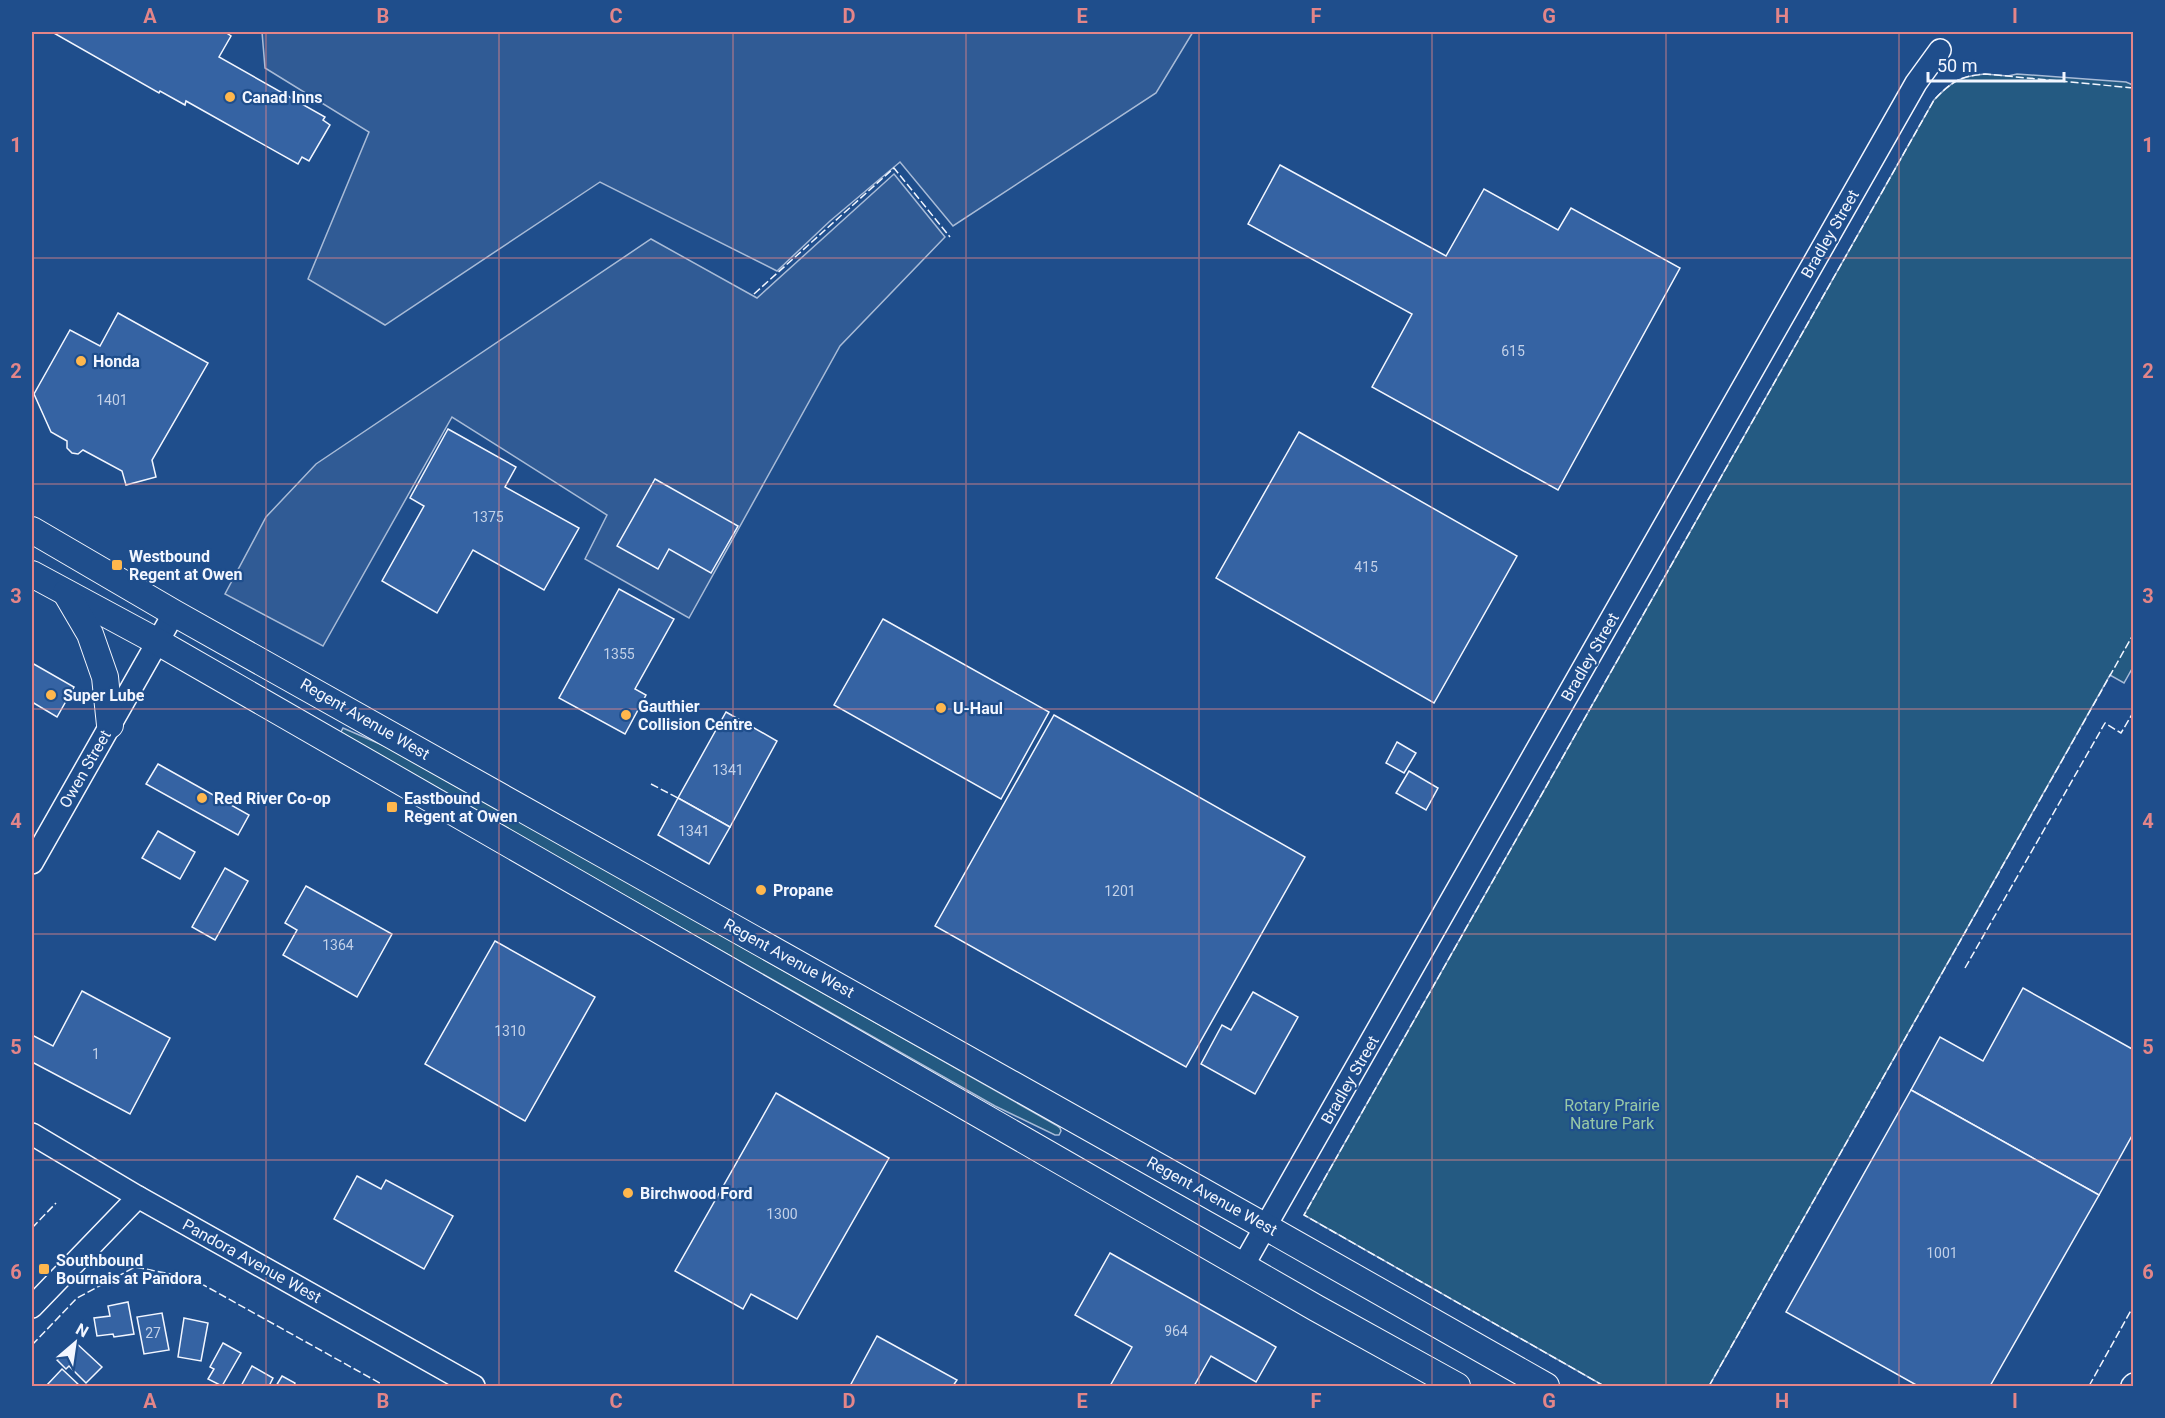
<svg xmlns="http://www.w3.org/2000/svg" width="2165" height="1418" viewBox="0 0 2165 1418" font-family="Roboto,sans-serif">
<style>
.green{fill:#245a82;stroke:#a8bbd7;stroke-width:1.5}
.parking{fill:#305b95;stroke:#a8bbd7;stroke-width:1.5}
.building{fill:#3563a3;stroke:#f2f6ff;stroke-width:1.5}
.lines{fill:none;stroke-linecap:round;stroke-linejoin:round}
.minor-casing{stroke:#f2f6ff;stroke-width:24}
.major-casing{stroke:#f2f6ff;stroke-width:28}
.minor{stroke:#1f4e8c;stroke-width:21}
.major{stroke:#1f4e8c;stroke-width:26}
.fence{stroke:#f2f6ff;stroke-width:1.5;stroke-dasharray:8 3;stroke-linecap:butt}
.grid{fill:none;stroke:#e38589;stroke-width:1.5;stroke-opacity:0.55}
.poi-dot{fill:#ffb74d;stroke:#1f4e8c;stroke-width:2}
.labels{text-anchor:middle;dominant-baseline:central;stroke-width:4.5;stroke-linejoin:round;paint-order:stroke}
.number-label{font-size:14px;fill:#c3d1e8}
.poi-label{font-size:16px;font-weight:bold;fill:#f2f6ff;stroke:#1f4e8c;text-anchor:start}
.street-label{font-size:16px;fill:#f2f6ff;stroke:#1f4e8c}
.park-label{font-size:16px;fill:#97c8a6;stroke:#1f4e8c}
.neatline{fill:none;stroke:#e38589;stroke-width:2}
.grid-label{font-size:20px;text-anchor:middle;font-weight:bold;fill:#e38589}
</style>
<rect width="100%" height="100%" fill="#1f4e8c"/>
<g class="green">
<path d="M1985 74 2008 76 2017 74 2126 82 2133 85V667L2124 683 2110 675 1709 1386H1604L1304 1215 1934 100C1951 82 1960 76 1985 74Z"/>
<polygon points="343,728 387,747 435,773 1056,1125 1060,1128 1061,1131 1059,1135 1055,1135 995,1106 340,734"/>
</g>
<g class="parking">
<polygon points="262,32 1193,32 1156,93 953,226 900,162 830,221 777,271 600,182 385,325 308,279 369,132 265,68"/>
<polygon points="894,174 945,237 840,346 689,618 585,559 607,515 452,417 323,646 225,594 266,517 316,464 651,239 757,298"/>
</g>
<g class="building">
<polygon points="52,32 225,32 231,36 219,57 325,117 323,120 330,125 309,161 302,157 298,164 186,101 185,105 160,91 159,93"/>
<polygon points="1280,165 1446,256 1484,189 1558,230 1571,208 1680,268 1558,490 1372,387 1412,314 1248,224"/>
<polygon points="118,313 208,363 152,460 156,477 126,485 122,471 83,450 78,454 72,453 67,448 67,441 51,432 34,394 70,330 100,346"/>
<polygon points="448,429 516,467 505,487 579,528 544,590 473,550 437,613 382,581 424,506 410,498"/>
<polygon points="1299,432 1517,556 1434,703 1216,578"/>
<polygon points="655,479 738,526 711,573 669,549 658,569 617,546"/>
<polygon points="619,589 674,619 635,689 646,695 625,734 559,698"/>
<polygon points="883,619 1049,712 1001,799 834,705"/>
<polygon points="32,663 74,687 57,717 32,702"/>
<polygon points="726,712 777,741 730,827 678,798"/>
<polygon points="1054,715 1305,857 1186,1067 935,926"/>
<polygon points="1397,742 1416,753 1404,773 1386,763"/>
<polygon points="158,764 249,815 238,835 146,784"/>
<polygon points="1409,771 1438,788 1426,810 1396,793"/>
<polygon points="678,798 730,827 709,864 658,835"/>
<polygon points="158,831 195,852 180,879 142,858"/>
<polygon points="225,868 248,881 215,940 192,927"/>
<polygon points="306,886 392,934 357,997 283,955 297,930 285,923"/>
<polygon points="495,941 595,997 525,1121 425,1064"/>
<polygon points="2023,988 2134,1050 2134,1132 2099,1195 1911,1090 1940,1037 1983,1061"/>
<polygon points="82,991 170,1038 130,1114 32,1062 32,1035 53,1046"/>
<polygon points="1253,992 1298,1017 1255,1094 1201,1064 1222,1025 1231,1030"/>
<polygon points="1911,1090 2099,1195 1990,1386 1918,1386 1786,1312"/>
<polygon points="776,1093 889,1158 797,1319 751,1294 743,1309 675,1271"/>
<polygon points="357,1176 381,1189 386,1180 453,1216 424,1269 334,1219"/>
<polygon points="1110,1253 1276,1347 1256,1382 1211,1356 1194,1386 1110,1386 1132,1347 1075,1315"/>
<polygon points="128,1302 134,1334 114,1337 113,1334 97,1336 94,1318 110,1316 108,1306"/>
<polygon points="162,1313 169,1350 144,1354 137,1317"/>
<polygon points="184,1318 208,1323 201,1361 178,1357"/>
<polygon points="877,1336 957,1380 953,1386 850,1386"/>
<polygon points="75,1342 102,1367 86,1383 69,1366 66,1369 57,1360"/>
<polygon points="223,1343 241,1353 222,1386 208,1379 214,1369 210,1367"/>
<polygon points="252,1366 273,1378 269,1386 241,1386"/>
<polygon points="62,1369 80,1386 46,1386"/>
<polygon points="282,1376 295,1383 294,1386 276,1386"/>
</g>
<g class="lines">
<g class="minor-casing">
<g id="minor">
<polyline points="32,863 174,613"/>
<polyline points="32,1134 138,1197 474,1386"/>
<polyline points="1243,1266 1916,83 1940,50"/>
<polyline points="32,1307 138,1197"/>
<polyline points="2132,1386 2134,1384"/>
</g>
</g>
<g class="major-casing">
<g id="major">
<polyline points="32,530 174,613 1266,1227 1546,1386"/>
<polyline points="32,574 158,642 1316,1308 1457,1386"/>
<polyline points="66,593 90,634 105,677 110,725"/>
</g>
</g>
<use href="#minor" class="minor"/>
<use href="#major" class="major"/>
<g class="fence">
<polyline points="754,294 894,168 950,237"/>
<polyline points="651,784 678,798"/>
<polyline points="1965,968 2105,723 2121,733 2134,711"/>
<polyline points="32,1228 56,1203"/>
<polyline points="32,1345 77,1298 135,1267 191,1278 385,1386"/>
<path d="M1604 1386 1304 1215 1934 100C1951 82 1960 76 1985 74L2134 88"/>
<polyline points="1709,1386 2134,633"/>
<polyline points="2089,1386 2134,1305"/>
</g>
</g>
<path class="grid" d="M266 32V1386M499 32V1386M733 32V1386M966 32V1386M1199 32V1386M1432 32V1386M1666 32V1386M1899 32V1386M32 258H2134M32 484H2134M32 709H2134M32 934H2134M32 1160H2134"/>
<g class="poi-dot">
<circle cx="230" cy="97" r="6"/>
<circle cx="81" cy="361" r="6"/>
<rect x="111" y="559" width="12" height="12" rx="3"/>
<circle cx="51" cy="695" r="6"/>
<circle cx="941" cy="708" r="6"/>
<circle cx="626" cy="715" r="6"/>
<circle cx="202" cy="798" r="6"/>
<rect x="386" y="801" width="12" height="12" rx="3"/>
<circle cx="761" cy="890" r="6"/>
<circle cx="628" cy="1193" r="6"/>
<rect x="38" y="1263" width="12" height="12" rx="3"/>
</g>
<g class="labels">
<g class="number-label">
<text x="1513" y="351">615</text>
<text x="112" y="400">1401</text>
<text x="488" y="517">1375</text>
<text x="1366" y="567">415</text>
<text x="619" y="654">1355</text>
<text x="728" y="770">1341</text>
<text x="694" y="831">1341</text>
<text x="1120" y="891">1201</text>
<text x="338" y="945">1364</text>
<text x="510" y="1031">1310</text>
<text x="96" y="1054">1</text>
<text x="782" y="1214">1300</text>
<text x="1942" y="1253">1001</text>
<text x="1176" y="1331">964</text>
<text x="153" y="1333">27</text>
</g>
<g class="poi-label">
<text x="242" y="97">Canad Inns</text>
<text x="93" y="361">Honda</text>
<text x="129" y="556">Westbound<tspan x="129" dy="18">Regent at Owen</tspan></text>
<text x="63" y="695">Super Lube</text>
<text x="638" y="706">Gauthier<tspan x="638" dy="18">Collision Centre</tspan></text>
<text x="953" y="708">U-Haul</text>
<text x="214" y="798">Red River Co-op</text>
<text x="404" y="798">Eastbound<tspan x="404" dy="18">Regent at Owen</tspan></text>
<text x="773" y="890">Propane</text>
<text x="640" y="1193">Birchwood Ford</text>
<text x="56" y="1260">Southbound<tspan x="56" dy="18">Bournais at Pandora</tspan></text>
</g>
<g class="street-label">
<text transform="translate(1830 234) rotate(-60)">Bradley Street</text>
<text transform="translate(1590 657) rotate(-60)">Bradley Street</text>
<text transform="translate(365 719) rotate(30)">Regent Avenue West</text>
<text transform="translate(85 769) rotate(-60)">Owen Street</text>
<text transform="translate(789 958) rotate(29)">Regent Avenue West</text>
<text transform="translate(1350 1080) rotate(-60)">Bradley Street</text>
<text transform="translate(1212 1196) rotate(29)">Regent Avenue West</text>
<text transform="translate(252 1261) rotate(29)">Pandora Avenue West</text>
</g>
<g class="park-label">
<text x="1612" y="1105">Rotary Prairie<tspan x="1612" dy="18">Nature Park</tspan></text>
</g>
</g>
<rect width="2165" height="1418" fill="none" stroke="#1f4e8c" stroke-width="66"/>
<g transform="translate(75 1343) rotate(29)" stroke="#1f4e8c" stroke-width="4.5" paint-order="stroke">
<path d="M0-4.5L10 22L0 15L-10 22Z" fill="#f2f6ff"/>
<text y="-9" font-size="16" font-weight="bold" text-anchor="middle" fill="#f2f6ff">N</text>
</g>
<path d="M1928 72v9h136v-9" fill="none" stroke="#f2f6ff" stroke-width="3"/>
<text x="1937" y="72" font-size="18" fill="#f2f6ff" stroke="#1f4e8c" stroke-width="4.5" paint-order="stroke">50 m</text>
<rect x="33" y="33" width="2099" height="1352" class="neatline"/>
<g class="grid-label">
<text x="150" y="23">A</text>
<text x="383" y="23">B</text>
<text x="616" y="23">C</text>
<text x="849" y="23">D</text>
<text x="1082" y="23">E</text>
<text x="1316" y="23">F</text>
<text x="1549" y="23">G</text>
<text x="1782" y="23">H</text>
<text x="2015" y="23">I</text>
<text x="16" y="152">1</text>
<text x="2148" y="152">1</text>
<text x="16" y="378">2</text>
<text x="2148" y="378">2</text>
<text x="16" y="603">3</text>
<text x="2148" y="603">3</text>
<text x="16" y="828">4</text>
<text x="2148" y="828">4</text>
<text x="16" y="1054">5</text>
<text x="2148" y="1054">5</text>
<text x="16" y="1279">6</text>
<text x="2148" y="1279">6</text>
<text x="150" y="1408">A</text>
<text x="383" y="1408">B</text>
<text x="616" y="1408">C</text>
<text x="849" y="1408">D</text>
<text x="1082" y="1408">E</text>
<text x="1316" y="1408">F</text>
<text x="1549" y="1408">G</text>
<text x="1782" y="1408">H</text>
<text x="2015" y="1408">I</text>
</g>
</svg>
